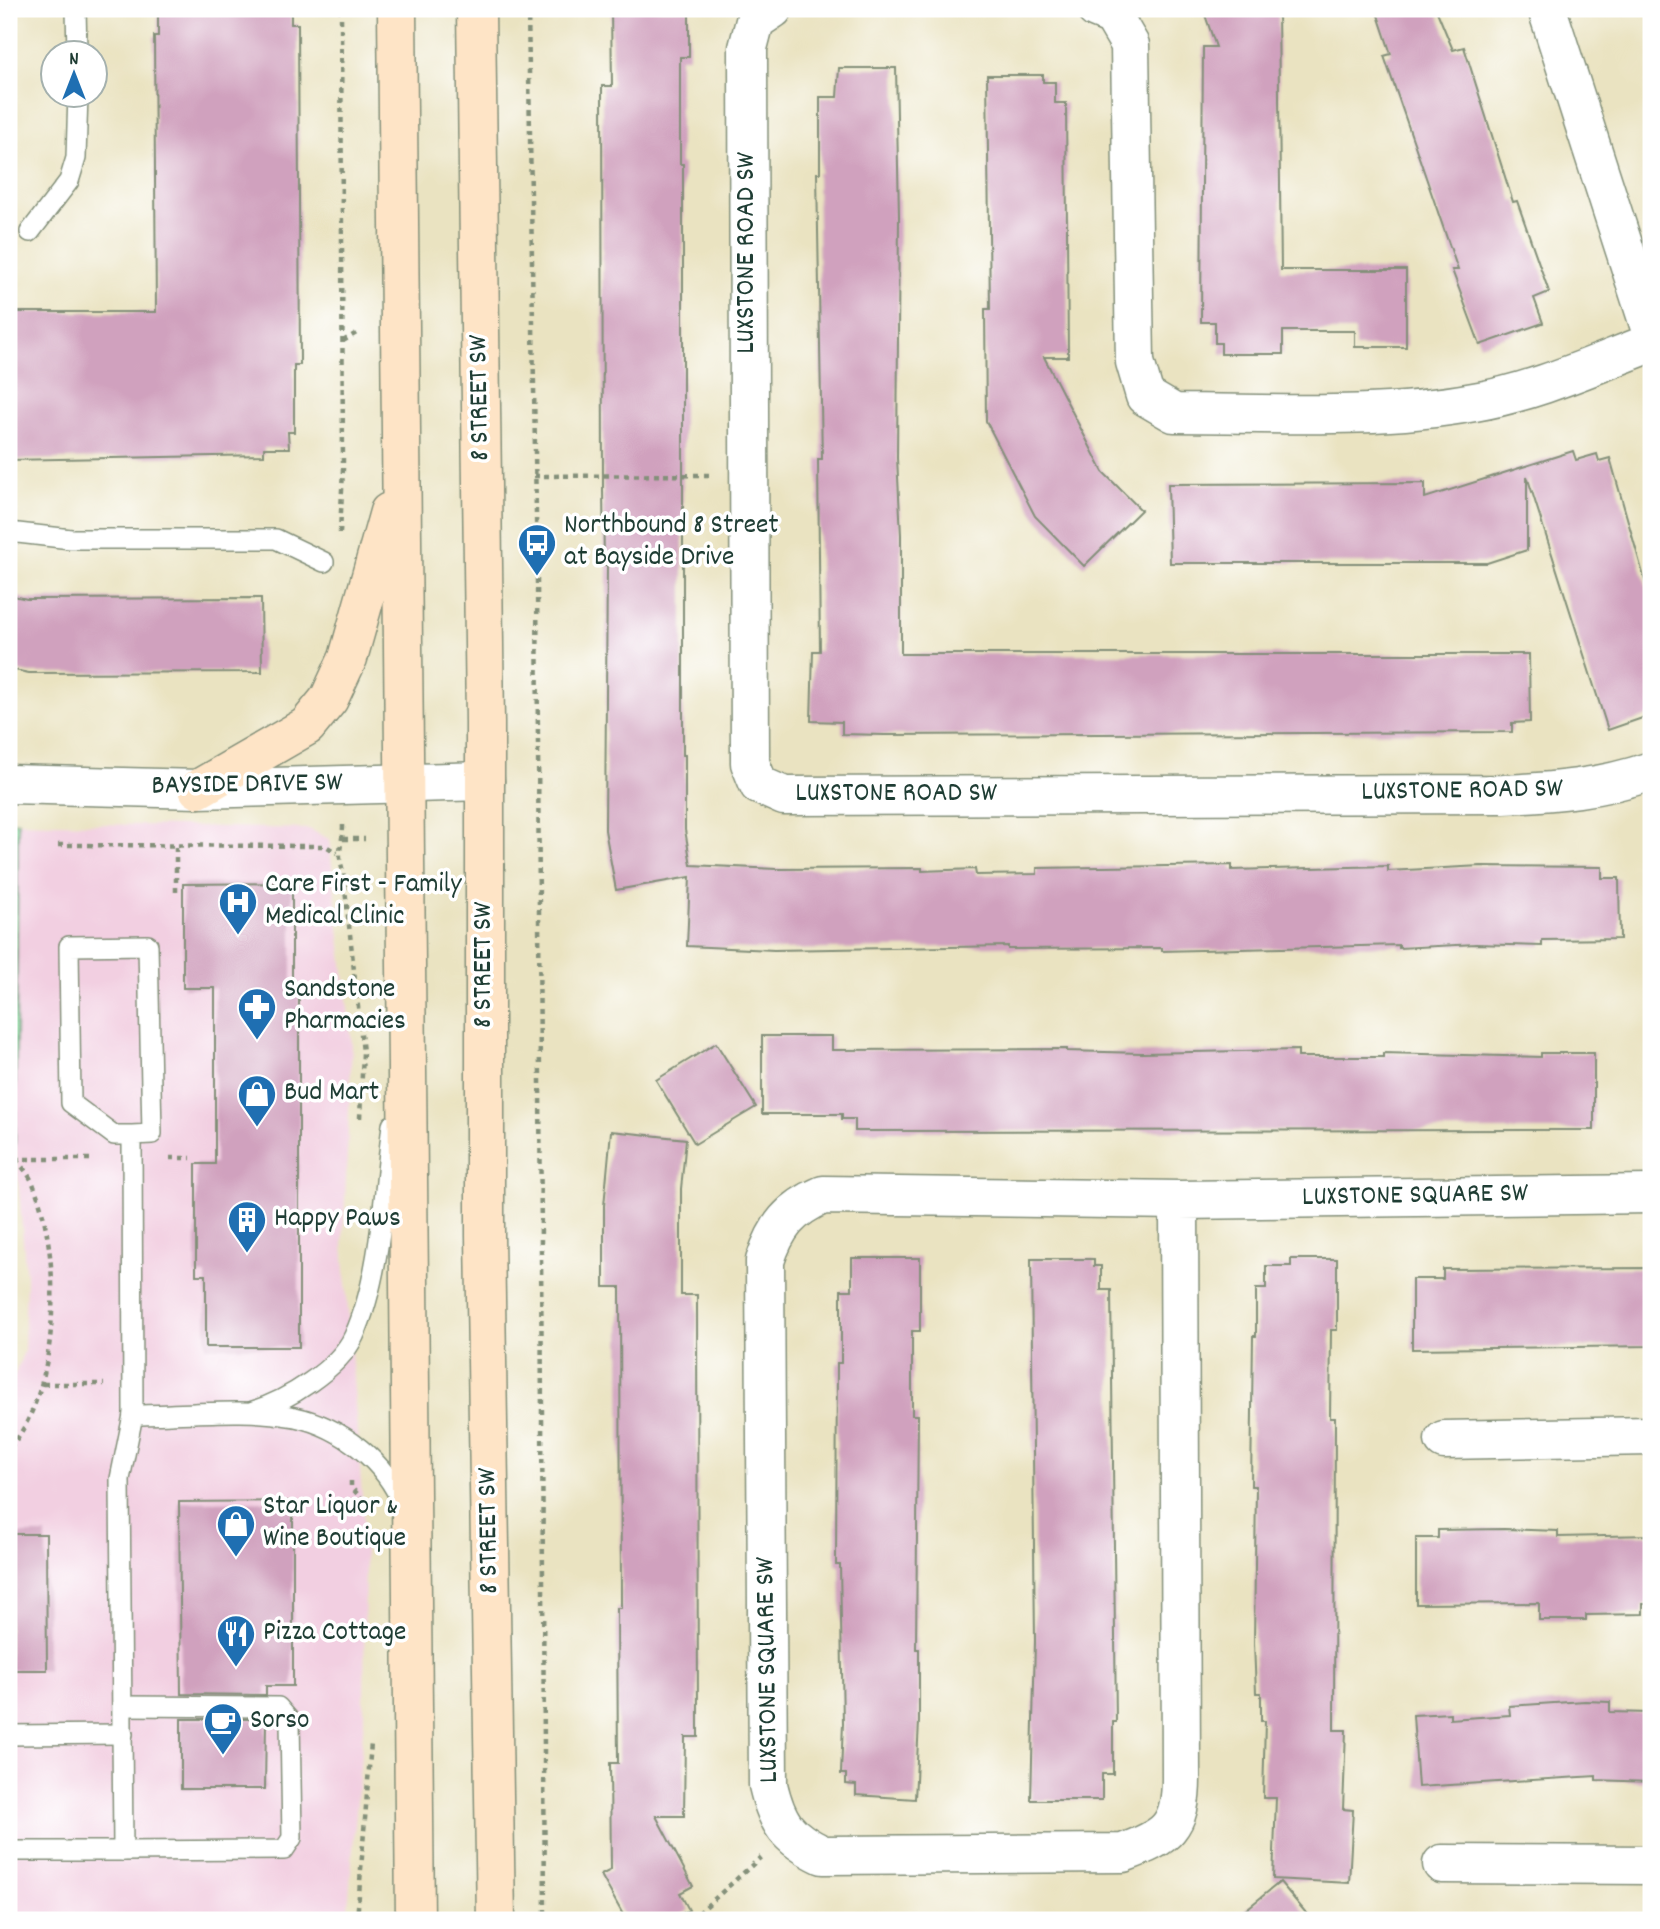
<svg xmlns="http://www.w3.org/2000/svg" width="1660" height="1929" viewBox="0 0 1660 1929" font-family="Dekko,sans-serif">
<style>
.built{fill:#f2cfe1}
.green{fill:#8ddfa0;stroke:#568e6a;stroke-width:2}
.building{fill:#d0a1be}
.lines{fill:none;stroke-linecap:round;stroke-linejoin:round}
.service-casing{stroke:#84907a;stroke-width:22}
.minor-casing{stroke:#84907a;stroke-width:41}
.secondary-casing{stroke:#84907a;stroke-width:41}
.path{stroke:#84907a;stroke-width:4.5;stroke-dasharray:5 5;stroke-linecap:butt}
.service{stroke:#fff;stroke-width:19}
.minor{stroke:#fff;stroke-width:38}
.secondary{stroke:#fee4c6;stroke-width:38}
.labels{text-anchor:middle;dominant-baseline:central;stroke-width:7;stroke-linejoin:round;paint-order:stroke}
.street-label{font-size:28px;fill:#1f3d34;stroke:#fff}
.poi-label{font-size:28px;fill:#1f3d34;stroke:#fff;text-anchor:start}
</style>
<rect width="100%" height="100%" fill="#fff"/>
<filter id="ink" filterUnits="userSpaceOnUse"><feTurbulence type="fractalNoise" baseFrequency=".0143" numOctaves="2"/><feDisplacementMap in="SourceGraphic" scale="14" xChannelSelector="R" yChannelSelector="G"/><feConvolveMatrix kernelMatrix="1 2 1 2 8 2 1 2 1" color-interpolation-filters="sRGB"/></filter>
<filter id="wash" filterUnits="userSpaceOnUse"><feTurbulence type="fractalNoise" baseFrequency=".00686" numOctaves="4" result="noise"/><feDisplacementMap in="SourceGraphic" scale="28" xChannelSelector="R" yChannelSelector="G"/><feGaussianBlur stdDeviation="1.57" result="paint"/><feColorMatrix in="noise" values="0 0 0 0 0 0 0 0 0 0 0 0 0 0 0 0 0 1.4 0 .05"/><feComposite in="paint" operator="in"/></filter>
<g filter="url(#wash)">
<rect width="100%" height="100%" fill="#eae3c1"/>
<polygon class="built" points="18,822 309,829 329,839 352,1044 343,1244 365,1536 364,1719 347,1920 9,1920 9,1389 24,1351 26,1277 15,1139"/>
<polygon class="green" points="9,821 18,822 15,1139 9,1201"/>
<g id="blocks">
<g class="building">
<polygon points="158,9 291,9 291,24 298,24 300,365 294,365 294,432 288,432 289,448 264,448 264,455 9,460 10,312 156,312 154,36 158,36"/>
<polygon points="611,9 689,9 689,57 680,57 680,164 683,164 683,755 685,755 685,830 691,865 777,869 922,868 922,871 975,869 976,875 1037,874 1037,868 1232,865 1232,870 1388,866 1388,871 1481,866 1602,867 1602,878 1619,878 1620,939 1542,940 1542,946 1476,944 1399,948 1399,945 1162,951 1162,948 1008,949 1008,946 774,950 687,946 690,877 616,890 605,830 607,565 604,565 603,490 602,86 612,86"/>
<polygon points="1203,9 1278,9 1281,270 1406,270 1406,347 1355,347 1355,331 1283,331 1283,354 1221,354 1221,343 1215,343 1215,322 1201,322 1203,47 1216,47"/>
<polygon points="1376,9 1436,9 1453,50 1464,47 1513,202 1517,201 1549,292 1534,298 1543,323 1480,345 1452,270 1458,270 1384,56 1391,54"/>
<polygon points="839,68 896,68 899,216 897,458 901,535 901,654 1529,654 1530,722 1512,723 1512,732 885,735 842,734 842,722 811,721 813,651 820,651 818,459 822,459 817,173 820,173 820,97 837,97"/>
<polygon points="987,75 1043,75 1043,82 1055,82 1055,103 1066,103 1068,357 1044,357 1103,472 1141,510 1084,566 1035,516 986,421 985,309 990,309"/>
<polygon points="1573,451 1576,460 1597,454 1599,461 1610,458 1651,602 1651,715 1608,730 1527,476 1527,550 1487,563 1170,563 1168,484 1425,483 1425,498"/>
<polygon points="9,595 27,599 261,598 262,672 29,673 9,669"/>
<polygon points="292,883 292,988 299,988 299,1347 206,1347 206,1275 196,1275 196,1164 215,1164 215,988 183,988 183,884"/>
<polygon points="762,1036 832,1036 832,1050 1067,1049 1067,1051 1142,1053 1298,1050 1298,1057 1383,1057 1383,1053 1541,1057 1541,1053 1594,1053 1594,1130 855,1131 855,1119 842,1119 842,1114 762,1114"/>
<polygon points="716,1043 756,1107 695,1144 656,1080"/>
<polygon points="611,1131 686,1139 681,1189 681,1295 697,1295 698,1737 685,1737 684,1816 656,1816 693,1886 680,1893 689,1910 670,1920 626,1920 601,1875 611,1870 610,1763 618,1763 617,1608 621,1608 620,1287 604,1287 604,1206"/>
<polygon points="852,1258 920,1258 920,1331 912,1331 912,1415 918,1415 916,1649 919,1649 919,1722 915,1799 856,1795 856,1785 846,1784 846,1774 841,1774 843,1723 840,1565 836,1565 837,1363 841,1363 841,1290 852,1290"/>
<polygon points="1031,1259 1094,1259 1094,1266 1101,1266 1101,1290 1111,1290 1116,1722 1113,1722 1113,1774 1102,1774 1102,1800 1031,1800 1035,1642"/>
<polygon points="1291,1259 1337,1259 1337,1330 1331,1330 1330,1418 1335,1418 1334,1730 1346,1730 1343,1809 1353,1810 1349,1883 1273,1879 1276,1798 1263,1798 1265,1721 1261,1721 1261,1693 1256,1693 1254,1643 1256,1486 1251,1486 1253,1336 1256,1336 1256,1289 1266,1289 1266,1266 1291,1266"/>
<polygon points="1646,1268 1646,1281 1651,1281 1651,1346 1412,1349 1412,1279 1443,1279 1443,1269"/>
<polygon points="293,1501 293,1686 266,1686 266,1695 181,1694 179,1502"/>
<polygon points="1504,1529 1558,1531 1558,1537 1651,1535 1651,1604 1643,1604 1643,1614 1586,1615 1586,1620 1539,1620 1539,1603 1416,1604 1416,1538 1438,1538 1438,1530"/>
<polygon points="9,1534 46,1534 47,1670 9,1670"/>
<polygon points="1585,1701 1610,1702 1610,1712 1651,1713 1651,1782 1596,1780 1596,1776 1418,1787 1413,1715 1450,1713 1450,1719 1510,1715 1509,1706"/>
<polygon points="181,1719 266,1719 265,1789 181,1789"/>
<polygon points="1280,1882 1312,1920 1233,1920"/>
</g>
</g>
</g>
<g filter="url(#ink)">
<use href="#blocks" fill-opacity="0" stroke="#84907a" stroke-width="2"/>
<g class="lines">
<g class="service-casing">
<g id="service">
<polyline points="76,9 77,52"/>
<polyline points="30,232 69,181 76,158 78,94"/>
<polyline points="9,532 71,539 276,539 324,562"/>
<polyline points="132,1135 114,1135 71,1103 69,946 148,945 152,1134 132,1135 133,1415"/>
<path d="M253 1411C286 1401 339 1369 354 1336 381 1277 384 1189 392 1125"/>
<polyline points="123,1706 278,1707 290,1721 292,1838 284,1850 123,1851"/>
<polyline points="9,1735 123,1734"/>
<path d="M9 1851H123L120 1479 133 1415C185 1415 244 1407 295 1417 342 1427 386 1462 403 1506"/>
</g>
</g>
<g class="minor-casing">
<g id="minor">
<path d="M773 9 755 21 748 48 750 763 759 785 784 796 1503 794C1554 792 1602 788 1651 771"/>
<path d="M1096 9 1113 16 1130 45 1135 362 1145 396 1174 413C1274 413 1375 420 1474 402 1535 392 1593 365 1651 343"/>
<polyline points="1547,9 1651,331"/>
<polyline points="9,784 198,789 485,781"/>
<path d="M1179 1200 1181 1778C1181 1827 1167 1837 1123 1853L823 1855C787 1838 777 1823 768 1785L765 1261C776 1227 790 1209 823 1195L1179 1200 1651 1194"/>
<polyline points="1444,1440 1651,1436"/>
<polyline points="1442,1864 1651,1865"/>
</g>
</g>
<g class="secondary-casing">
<g id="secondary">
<polyline points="397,9 415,1920"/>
<polyline points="476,9 485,723 485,1236 496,1920"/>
<polyline points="198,789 307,726 329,699 348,658 389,512"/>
</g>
</g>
<g class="path">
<polyline points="528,9 537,577 545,1920"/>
<polyline points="343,341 360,331"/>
<polyline points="534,476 712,475"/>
<polyline points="340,533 343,469 341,9"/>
<path d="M343 825C343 846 336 850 343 871L363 1052 360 1118"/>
<polyline points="343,839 365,839"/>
<polyline points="58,845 326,846 337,853"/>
<polyline points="176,847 176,892"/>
<path d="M9 1152C17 1161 30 1174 34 1186 62 1258 61 1389 9 1449"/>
<polyline points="170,1158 191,1158"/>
<polyline points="15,1159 95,1159"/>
<polyline points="43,1384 104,1384"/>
<polyline points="351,1481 351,1487 362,1499"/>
<polyline points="137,1914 144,1920"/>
<polyline points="357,1920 371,1743"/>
<polyline points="691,1920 761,1857"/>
</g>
<use href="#service" class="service"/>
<use href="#minor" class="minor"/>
<use href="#secondary" class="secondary"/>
</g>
</g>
<defs>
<g id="bus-pin" transform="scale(2.0125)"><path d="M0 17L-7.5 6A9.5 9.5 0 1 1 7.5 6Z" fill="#1f6fb2" stroke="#fff"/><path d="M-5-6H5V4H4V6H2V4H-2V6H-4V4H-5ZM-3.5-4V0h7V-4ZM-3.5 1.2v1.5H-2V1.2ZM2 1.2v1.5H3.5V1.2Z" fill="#fff"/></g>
<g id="hospital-pin" transform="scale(2.0125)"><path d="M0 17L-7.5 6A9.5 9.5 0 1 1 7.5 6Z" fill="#1f6fb2" stroke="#fff"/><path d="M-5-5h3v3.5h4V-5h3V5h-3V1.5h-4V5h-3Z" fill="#fff"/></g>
<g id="pharmacy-pin" transform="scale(2.0125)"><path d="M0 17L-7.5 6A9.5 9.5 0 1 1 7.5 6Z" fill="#1f6fb2" stroke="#fff"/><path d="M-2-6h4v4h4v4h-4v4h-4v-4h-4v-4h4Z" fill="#fff"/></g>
<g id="shop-pin" transform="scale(2.0125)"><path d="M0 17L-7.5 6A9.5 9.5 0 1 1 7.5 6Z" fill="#1f6fb2" stroke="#fff"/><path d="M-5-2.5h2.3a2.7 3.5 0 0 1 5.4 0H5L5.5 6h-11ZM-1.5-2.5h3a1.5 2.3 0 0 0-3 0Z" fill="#fff"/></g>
<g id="building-pin" transform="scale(2.0125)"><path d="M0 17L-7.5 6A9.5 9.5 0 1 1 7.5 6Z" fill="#1f6fb2" stroke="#fff"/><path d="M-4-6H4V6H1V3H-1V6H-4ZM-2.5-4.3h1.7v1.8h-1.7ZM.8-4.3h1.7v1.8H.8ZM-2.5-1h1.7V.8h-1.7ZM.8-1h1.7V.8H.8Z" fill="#fff"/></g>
<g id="restaurant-pin" transform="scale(2.0125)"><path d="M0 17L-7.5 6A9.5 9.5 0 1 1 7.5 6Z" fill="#1f6fb2" stroke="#fff"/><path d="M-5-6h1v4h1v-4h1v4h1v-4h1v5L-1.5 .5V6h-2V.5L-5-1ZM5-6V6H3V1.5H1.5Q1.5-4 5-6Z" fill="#fff"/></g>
<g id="cafe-pin" transform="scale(2.0125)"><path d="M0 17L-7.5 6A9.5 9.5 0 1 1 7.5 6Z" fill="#1f6fb2" stroke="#fff"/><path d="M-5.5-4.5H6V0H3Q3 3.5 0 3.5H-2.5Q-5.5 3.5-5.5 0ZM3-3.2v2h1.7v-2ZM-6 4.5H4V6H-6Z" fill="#fff"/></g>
</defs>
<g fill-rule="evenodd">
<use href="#bus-pin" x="537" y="543"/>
<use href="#hospital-pin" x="238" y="902"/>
<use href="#pharmacy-pin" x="257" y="1007"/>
<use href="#shop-pin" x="257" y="1094"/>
<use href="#building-pin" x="247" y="1220"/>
<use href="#shop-pin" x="236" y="1524"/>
<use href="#restaurant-pin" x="236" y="1634"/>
<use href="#cafe-pin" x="223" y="1722"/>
</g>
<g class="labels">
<g class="street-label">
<text transform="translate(748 253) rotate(-90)">LUXSTONE ROAD SW</text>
<text transform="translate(481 398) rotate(-91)">8 STREET SW</text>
<text transform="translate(247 786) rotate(-1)">BAYSIDE DRIVE SW</text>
<text transform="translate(1462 792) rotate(-1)">LUXSTONE ROAD SW</text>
<text x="896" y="795">LUXSTONE ROAD SW</text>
<text transform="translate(485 965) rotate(-90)">8 STREET SW</text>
<text transform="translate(1415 1197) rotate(-1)">LUXSTONE SQUARE SW</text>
<text transform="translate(490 1531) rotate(-91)">8 STREET SW</text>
<text transform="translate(769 1670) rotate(-91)">LUXSTONE SQUARE SW</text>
</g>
<g class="poi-label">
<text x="564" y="527">Northbound 8 Street<tspan x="564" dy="32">at Bayside Drive</tspan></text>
<text x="265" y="886">Care First - Family<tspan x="265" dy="32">Medical Clinic</tspan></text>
<text x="284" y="991">Sandstone<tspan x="284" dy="32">Pharmacies</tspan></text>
<text x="284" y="1094">Bud Mart</text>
<text x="274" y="1220">Happy Paws</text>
<text x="263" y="1508">Star Liquor &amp;<tspan x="263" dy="32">Wine Boutique</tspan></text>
<text x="263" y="1634">Pizza Cottage</text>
<text x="250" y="1722">Sorso</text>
</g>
</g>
<rect width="1660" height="1929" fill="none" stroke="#fff" stroke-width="35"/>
<g transform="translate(74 74)"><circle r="33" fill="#ffffff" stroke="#a5b1ae" stroke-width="2"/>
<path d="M0-5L12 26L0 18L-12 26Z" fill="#1f6fb2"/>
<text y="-10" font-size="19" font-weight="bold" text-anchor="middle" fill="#1f3d34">N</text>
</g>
</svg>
